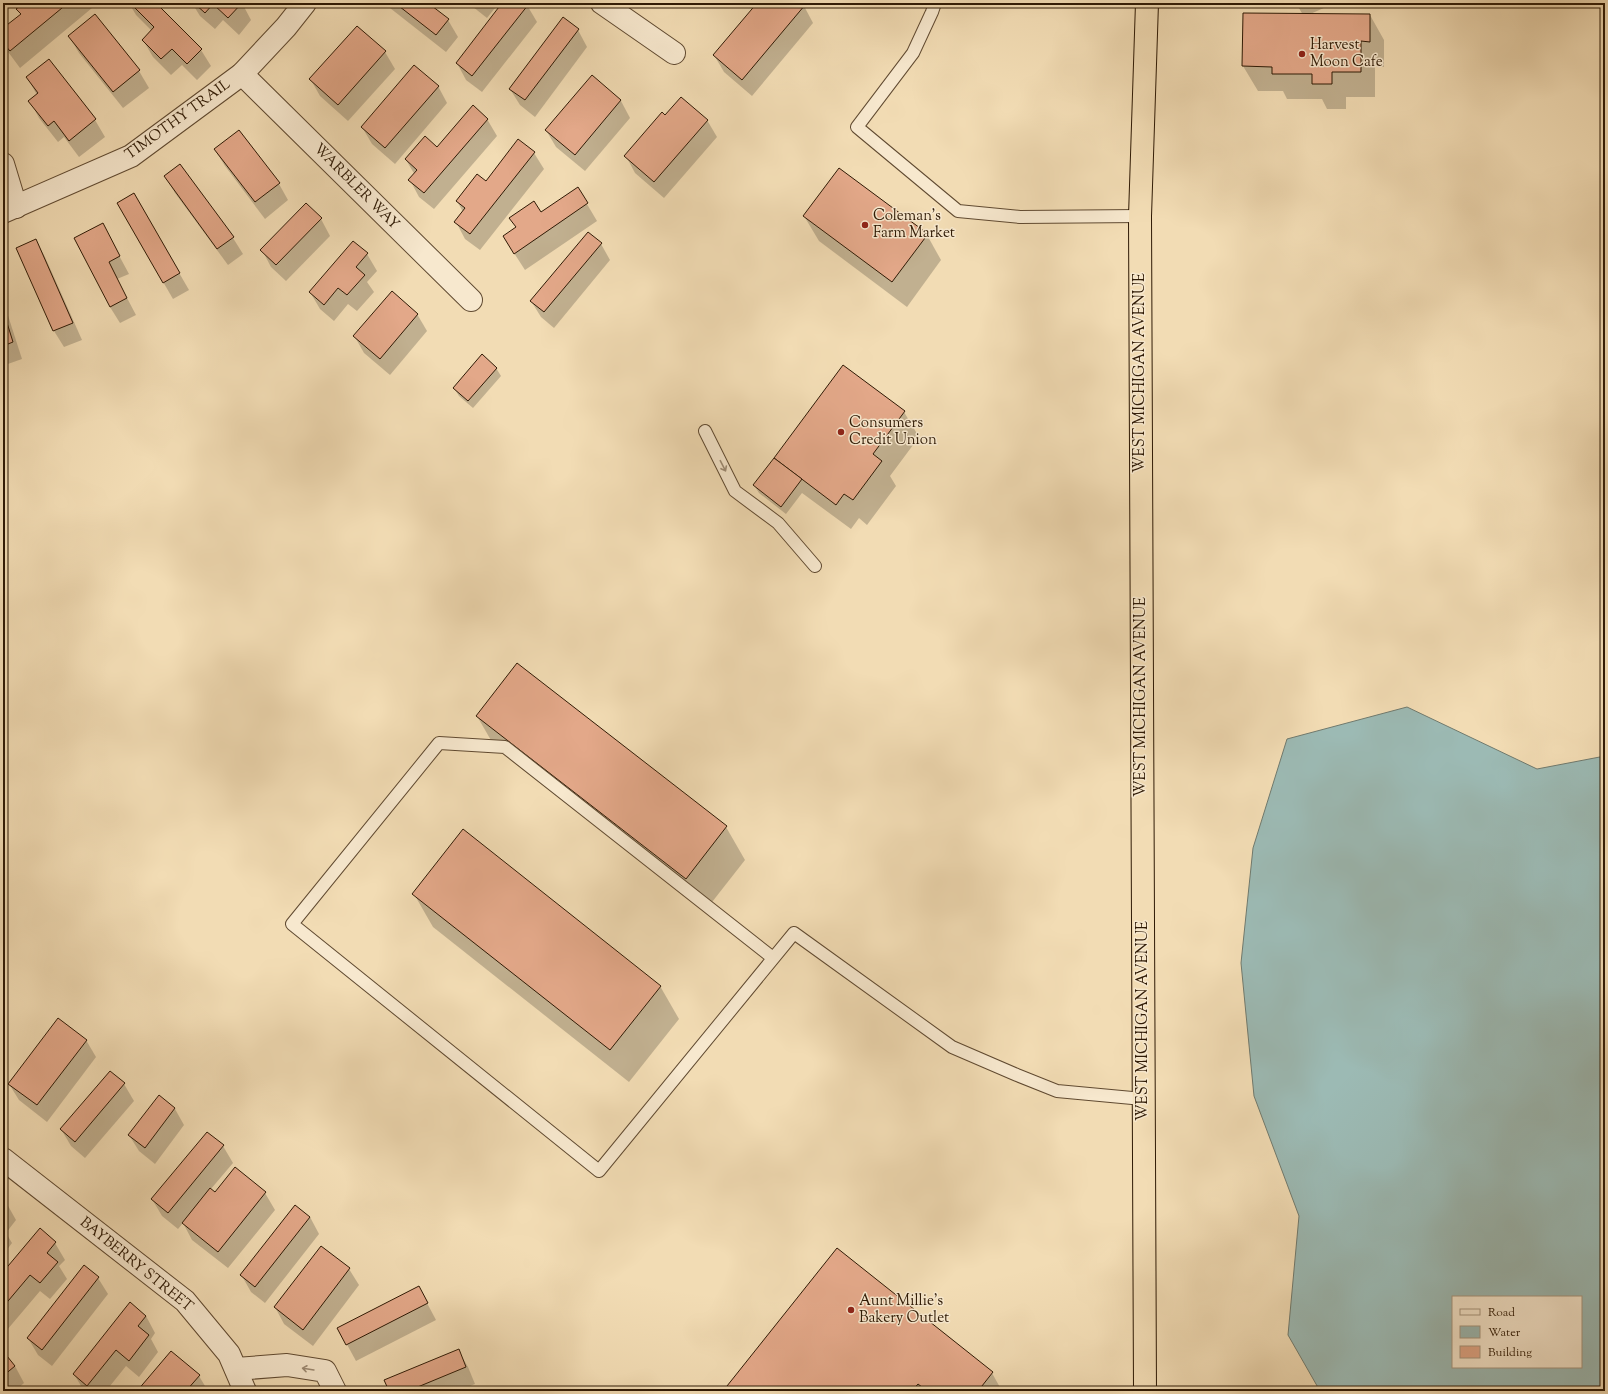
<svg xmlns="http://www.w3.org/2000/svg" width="1608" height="1394" viewBox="0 0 1608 1394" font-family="'Sorts Mill Goudy',serif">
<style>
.water{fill:#9cbab4;stroke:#707a6e;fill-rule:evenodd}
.shadow{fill:#0003}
.building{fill:#e3a889;stroke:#2f1a05}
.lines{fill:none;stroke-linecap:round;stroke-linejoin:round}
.lane-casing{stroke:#604a31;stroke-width:14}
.street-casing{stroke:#604a31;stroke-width:24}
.highway-casing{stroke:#2f1a05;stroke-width:24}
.lane{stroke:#f7e8ce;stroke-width:12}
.street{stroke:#f7e8ce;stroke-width:22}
.highway{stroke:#f2dcb4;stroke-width:22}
.oneway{stroke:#9d8b74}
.poi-dot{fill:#8f2418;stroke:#f7e8ce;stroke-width:1.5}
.labels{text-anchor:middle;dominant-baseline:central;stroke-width:3;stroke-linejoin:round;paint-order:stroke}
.poi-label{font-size:15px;fill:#2f1a05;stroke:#f7e8ce;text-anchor:start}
.street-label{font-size:15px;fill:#2f1a05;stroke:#f7e8ce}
</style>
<rect width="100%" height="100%" fill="#f2dcb4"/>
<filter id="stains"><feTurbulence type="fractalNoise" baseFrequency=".005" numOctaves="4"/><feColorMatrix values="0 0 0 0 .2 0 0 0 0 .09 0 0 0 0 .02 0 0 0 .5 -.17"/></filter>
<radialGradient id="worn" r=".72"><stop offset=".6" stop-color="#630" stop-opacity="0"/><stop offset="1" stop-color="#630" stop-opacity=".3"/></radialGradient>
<path class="water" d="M1407 707 1537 769 1605 756V1386L1596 1391H1320L1288 1335 1299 1216 1254 1096 1241 963 1253 848 1287 739ZM1453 1297H1581V1367H1453Z"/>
<g class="shadow">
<polygon points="25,3 98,3 20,68 3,45 3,30 21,15 18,9"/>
<polygon points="129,3 155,3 201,50 211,66 197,80 182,65 171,75 153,57 143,40 152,31 136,15"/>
<polygon points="192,3 242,3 251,20 239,35 223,20 215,29 200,16"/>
<polygon points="387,3 426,3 448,20 458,37 446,52 390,8"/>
<polygon points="468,3 499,3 487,18"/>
<polygon points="503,3 524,3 527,5 537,22 482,92 466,80 457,63"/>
<polygon points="718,3 727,3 721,7"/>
<polygon points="758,3 800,3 804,6 813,23 752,96 724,72 714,55"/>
<polygon points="1296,3 1335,3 1308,15 1370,15 1384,40 1384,67 1375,66 1375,97 1346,97 1346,109 1327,109 1322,99 1287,99 1283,91 1258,91 1243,66 1303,15"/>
<polygon points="94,16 139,71 149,88 123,108 79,53 69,36"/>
<polygon points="358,27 385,52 395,69 348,121 320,96 311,80"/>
<polygon points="578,30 587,47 535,117 520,105 510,89"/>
<polygon points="49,60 95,120 105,137 79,157 64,137 58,142 39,118 30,101 37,95 27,77"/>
<polygon points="592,76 621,101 630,118 585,171 556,147 546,130"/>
<polygon points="438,86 447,103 395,164 372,144 362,127"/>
<polygon points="665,117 707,120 717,137 664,198 635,173 626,156"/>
<polygon points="487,119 497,136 434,209 419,197 410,180 415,175 406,160 437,149"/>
<polygon points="215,150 279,184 288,200 265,219 225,166"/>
<polygon points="534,153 544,169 480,250 465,239 456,222 463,212 457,201"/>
<polygon points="165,176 233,238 243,254 228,265 175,193"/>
<polygon points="578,189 597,221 525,270 514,253 517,228 510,218 541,213"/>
<polygon points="134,195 189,290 173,299 118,204"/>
<polygon points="804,216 927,235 941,260 907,307 819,241"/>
<polygon points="321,219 330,236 286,281 271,267 262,250"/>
<polygon points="102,224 129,274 117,279 136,315 120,323 110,307"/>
<polygon points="36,240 45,257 82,340 64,347 54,331 18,249"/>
<polygon points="601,244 610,260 554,328 541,317 531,301"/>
<polygon points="367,254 377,271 367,282 374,292 357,311 348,304 334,321 320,309 310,292"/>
<polygon points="3,300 22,359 5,365 3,361"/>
<polygon points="417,314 427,331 390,375 364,353 355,337"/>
<polygon points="496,368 501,376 473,408 459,396 454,388"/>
<polygon points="904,412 919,437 890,476 896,486 867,525 859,518 851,529 802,493 786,514 759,493 754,485"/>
<polygon points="477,716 726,827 745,860 705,911 496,749"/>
<polygon points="414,894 660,986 679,1019 629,1082 433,927"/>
<polygon points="86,1040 96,1057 47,1122 19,1100 9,1084"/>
<polygon points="124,1084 134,1101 85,1158 71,1146 61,1129"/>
<polygon points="159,1097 175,1109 184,1125 155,1164 139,1151 129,1135"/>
<polygon points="207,1133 223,1146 233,1163 210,1190 215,1194 265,1193 275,1210 228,1268 192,1240 183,1223 178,1229 162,1216 152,1199"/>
<polygon points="3,1201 7,1204 16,1220 6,1233 12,1243 3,1255"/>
<polygon points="310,1217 319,1234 265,1303 251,1292 242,1276"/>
<polygon points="40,1230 55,1243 65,1260 59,1266 67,1279 50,1299 40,1291 7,1330 3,1327 3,1273"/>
<polygon points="349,1269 359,1285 313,1346 284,1324 275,1307"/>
<polygon points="98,1278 108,1294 52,1366 38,1355 28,1338"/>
<polygon points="427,1303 436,1320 356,1361 338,1328"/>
<polygon points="146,1316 155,1333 151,1339 158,1352 139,1377 126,1366 106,1391 84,1391 74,1374"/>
<polygon points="458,1350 468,1367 475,1384 458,1391 390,1391"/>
<polygon points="3,1353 15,1366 24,1383 15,1391 3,1391"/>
<polygon points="992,1373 1002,1391 725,1391"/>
<polygon points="199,1376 208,1391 138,1391"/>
</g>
<g class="building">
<polygon points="24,3 68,3 10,51 3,43 3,28 21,14 16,9"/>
<polygon points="130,3 156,3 202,49 187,64 172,49 161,59 142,40 154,27"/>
<polygon points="194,3 242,3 228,18 213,4 205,13"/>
<polygon points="395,3 428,3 449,19 436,35"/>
<polygon points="502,3 526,3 528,5 472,76 456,63"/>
<polygon points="757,3 802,3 805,5 742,80 713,55"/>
<polygon points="1243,13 1370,14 1370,42 1361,41 1361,72 1332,72 1332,84 1312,84 1312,74 1272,74 1272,67 1242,66"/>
<polygon points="95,14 140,70 113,92 68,36"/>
<polygon points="563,17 579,29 525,100 509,89"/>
<polygon points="357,26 386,51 338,105 309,79"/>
<polygon points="49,59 96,119 69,141 54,121 48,126 28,101 38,93 26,77"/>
<polygon points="414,65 439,86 385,148 361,127"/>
<polygon points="592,75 621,100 575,155 545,130"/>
<polygon points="681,97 708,120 654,182 624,156 662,112 665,115"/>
<polygon points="473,105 488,119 424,193 408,180 417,170 405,159 425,136 437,147"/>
<polygon points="239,130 280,183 255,202 214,149"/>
<polygon points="518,139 535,152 470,234 454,222 465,208 456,201 477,174 486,181"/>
<polygon points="180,164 234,237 217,249 164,176"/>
<polygon points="839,168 928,234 892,282 803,216"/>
<polygon points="578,187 588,203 514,254 503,236 516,227 509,218 534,201 541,212"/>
<polygon points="134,193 180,273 163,283 117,203"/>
<polygon points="306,203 322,218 276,265 260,250"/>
<polygon points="103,223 120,256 109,262 127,298 110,307 74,238"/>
<polygon points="588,232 602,243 544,312 530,301"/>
<polygon points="36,239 73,323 53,331 16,248"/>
<polygon points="353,241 368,253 356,267 365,275 347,295 338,288 324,305 309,292"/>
<polygon points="392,291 418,314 380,359 353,336"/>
<polygon points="3,310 13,342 3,346"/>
<polygon points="482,354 497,368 468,401 453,388"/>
<polygon points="843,365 905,411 873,454 882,461 853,500 844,494 836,505 774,458"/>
<polygon points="774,458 802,479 781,507 753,485"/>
<polygon points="517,663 727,826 686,879 476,716"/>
<polygon points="463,829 661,986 610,1050 412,894"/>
<polygon points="58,1018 87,1040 37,1105 8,1084"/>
<polygon points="110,1071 125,1083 75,1142 60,1129"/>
<polygon points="159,1095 175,1108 145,1148 128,1135"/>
<polygon points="207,1132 224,1145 168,1213 151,1199"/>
<polygon points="235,1167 266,1192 218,1252 182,1223 210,1188 215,1192"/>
<polygon points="295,1205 310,1217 255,1287 240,1275"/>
<polygon points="40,1228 56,1242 47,1253 58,1262 40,1283 30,1275 3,1307 3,1272"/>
<polygon points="321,1246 350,1268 303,1330 274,1307"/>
<polygon points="837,1248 993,1372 978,1391 927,1391 918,1384 912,1391 723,1391"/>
<polygon points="84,1265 99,1277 42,1350 27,1338"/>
<polygon points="419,1286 428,1303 346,1345 337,1328"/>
<polygon points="130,1302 146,1316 138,1326 149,1335 129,1361 116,1350 87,1386 73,1374"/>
<polygon points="459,1349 466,1367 408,1391 389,1391 384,1380"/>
<polygon points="3,1351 15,1366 3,1376"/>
<polygon points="171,1351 200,1375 186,1391 137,1391"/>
</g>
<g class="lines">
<g class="lane-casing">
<g id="lane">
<polyline points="935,3 932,12 913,53 857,127 958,211 1020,217 1140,216"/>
<polyline points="705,431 735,491 778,523 815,566"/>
<polyline points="773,958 505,747 439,743 292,924 599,1171 794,933 952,1047 1017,1075 1057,1091 1143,1099"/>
</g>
</g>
<g class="street-casing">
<g id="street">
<polyline points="602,3 674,53"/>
<polyline points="242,74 471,300"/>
<polyline points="3,164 16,207"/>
<polyline points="3,212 131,156 242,74 286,27 305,3"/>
<polyline points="3,1159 185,1301 229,1354 245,1391"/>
<polyline points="236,1369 287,1365 325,1371 335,1391"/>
</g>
</g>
<g class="highway-casing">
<polyline id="highway" points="1145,1391 1140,216 1147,3"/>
</g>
<use href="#lane" class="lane"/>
<use href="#street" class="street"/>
<use href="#highway" class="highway"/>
</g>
<defs><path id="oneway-shaft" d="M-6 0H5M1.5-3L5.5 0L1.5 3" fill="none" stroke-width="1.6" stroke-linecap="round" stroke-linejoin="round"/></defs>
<g class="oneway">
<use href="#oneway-shaft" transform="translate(723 466) rotate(63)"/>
<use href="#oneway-shaft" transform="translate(308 1369) rotate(-171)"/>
</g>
<g class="poi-dot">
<circle cx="1302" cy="54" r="4"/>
<circle cx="865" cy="225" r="4"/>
<circle cx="841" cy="432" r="4"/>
<circle cx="851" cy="1310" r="4"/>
</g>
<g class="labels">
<g class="poi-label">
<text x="1310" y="45">Harvest<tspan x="1310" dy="17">Moon Cafe</tspan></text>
<text x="873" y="216">Coleman's<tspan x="873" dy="17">Farm Market</tspan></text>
<text x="849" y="423">Consumers<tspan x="849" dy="17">Credit Union</tspan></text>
<text x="859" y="1301">Aunt Millie’s<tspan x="859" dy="17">Bakery Outlet</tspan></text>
</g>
<g class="street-label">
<text transform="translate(178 120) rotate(-36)">TIMOTHY TRAIL</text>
<text transform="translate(356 187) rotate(45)">WARBLER WAY</text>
<text transform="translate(1140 373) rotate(-90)">WEST MICHIGAN AVENUE</text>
<text transform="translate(1141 697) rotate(-90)">WEST MICHIGAN AVENUE</text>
<text transform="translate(1143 1021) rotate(-90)">WEST MICHIGAN AVENUE</text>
<text transform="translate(136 1265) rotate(39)">BAYBERRY STREET</text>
</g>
</g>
<rect width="1608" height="1394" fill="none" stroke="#f2dcb4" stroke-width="16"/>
<rect x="4" y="4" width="1600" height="1386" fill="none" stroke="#2f1a05" stroke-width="2"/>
<rect x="8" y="8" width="1592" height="1378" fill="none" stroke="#2f1a05"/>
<rect x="1452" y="1296" width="130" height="72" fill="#f7e8ce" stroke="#a7967e"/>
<rect x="1460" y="1309" width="20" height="6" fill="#f7e8ce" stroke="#a7967e"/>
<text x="1488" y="1316" font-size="12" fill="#2f1a05">Road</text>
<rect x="1460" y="1326" width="20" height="12" fill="#9cbab4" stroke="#a7967e"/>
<text x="1488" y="1336" font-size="12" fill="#2f1a05">Water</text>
<rect x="1460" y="1346" width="20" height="12" fill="#e3a889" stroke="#a7967e"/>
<text x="1488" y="1356" font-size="12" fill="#2f1a05">Building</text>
<rect width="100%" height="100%" filter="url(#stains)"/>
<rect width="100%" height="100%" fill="url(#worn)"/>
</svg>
